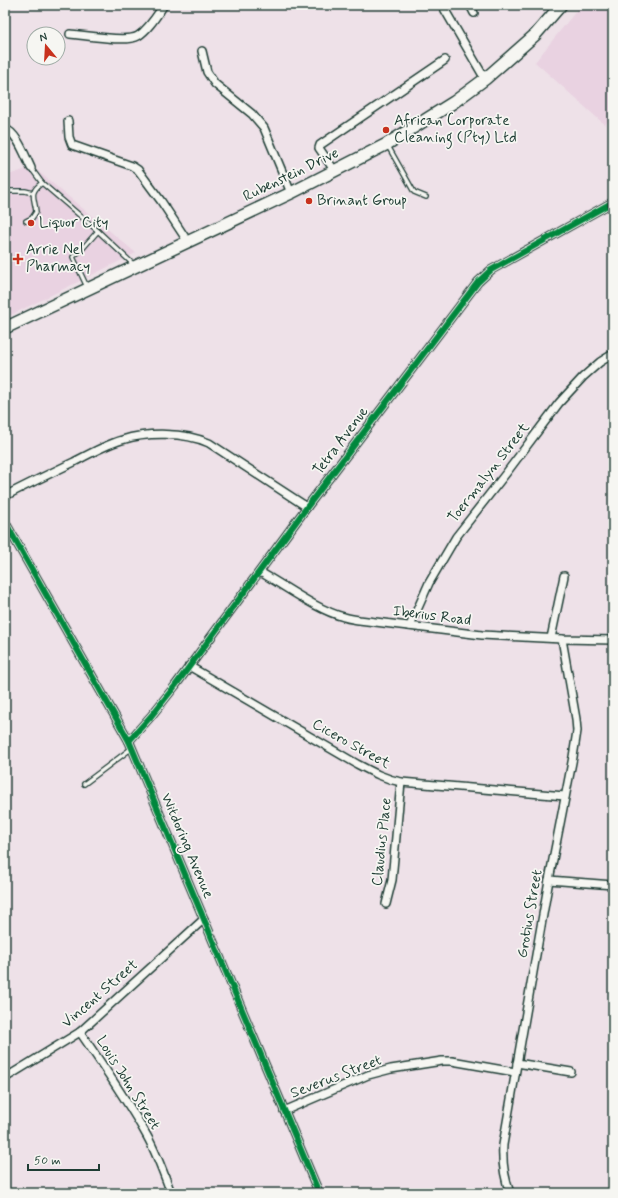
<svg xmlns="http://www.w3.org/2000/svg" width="618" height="1198" viewBox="0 0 618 1198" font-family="Mynerve,sans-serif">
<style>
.built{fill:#e9d2e1}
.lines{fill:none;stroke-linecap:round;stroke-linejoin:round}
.lane-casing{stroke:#1f3d34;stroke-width:6}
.street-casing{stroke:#1f3d34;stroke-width:10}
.secondary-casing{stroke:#1f3d34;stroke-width:14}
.lane{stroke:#f6f6f2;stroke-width:3.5}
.street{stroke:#f6f6f2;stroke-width:7}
.secondary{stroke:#f6f6f2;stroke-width:11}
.cycleway-casing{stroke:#f6f6f2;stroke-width:8}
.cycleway{stroke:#00873e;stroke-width:6}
.poi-dot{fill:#c8321e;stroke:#f6f6f2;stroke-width:1.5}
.labels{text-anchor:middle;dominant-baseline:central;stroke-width:3.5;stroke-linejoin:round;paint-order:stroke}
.poi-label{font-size:15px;fill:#1f3d34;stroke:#f6f6f2;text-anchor:start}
.street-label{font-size:15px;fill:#1f3d34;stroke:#f6f6f2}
</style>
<rect width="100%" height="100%" fill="#eee1e8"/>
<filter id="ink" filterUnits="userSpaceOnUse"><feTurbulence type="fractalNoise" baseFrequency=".025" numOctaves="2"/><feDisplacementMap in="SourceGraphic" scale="8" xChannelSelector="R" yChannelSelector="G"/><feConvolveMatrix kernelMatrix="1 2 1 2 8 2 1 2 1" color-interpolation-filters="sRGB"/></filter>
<g filter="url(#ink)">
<g class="built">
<polygon points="581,5 613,5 613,115 605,125 535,62"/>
<polygon points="33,167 136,253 5,318 5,176"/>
</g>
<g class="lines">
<g class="lane-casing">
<g id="lane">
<polyline points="388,146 414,192 426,197"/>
<polyline points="31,168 42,183"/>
<polyline points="5,191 25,191 33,193"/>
<path d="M26 221 32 218 36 212C35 198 28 193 42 183L98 231 134 265"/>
<polyline points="87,287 73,257 83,248 98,231"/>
<polyline points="84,784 132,748"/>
</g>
</g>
<g class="street-casing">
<g id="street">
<polyline points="442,5 485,79"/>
<polyline points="470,5 474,13"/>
<polyline points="550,5 558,9"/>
<path d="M70 34C84 35 127 43 138 36 149 29 157 15 164 5"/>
<polyline points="202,51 207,72 215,84 252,114 264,128 291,193"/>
<polyline points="68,121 69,137 72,145 132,166 138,170 141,174 161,201 188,242"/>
<path d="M5 129C17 132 26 158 31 168"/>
<polyline points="334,170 319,148 320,145 445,60"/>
<path d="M5 496C28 484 51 473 74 462 89 454 105 445 122 440 147 432 184 432 209 443L307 507"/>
<polyline points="5,522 129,741 319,1193"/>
<path d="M260 572C285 586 317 610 344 617 349 619 354 619 359 620L482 635 562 639 613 640"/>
<polyline points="410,626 429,583 456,537 507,472 559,403 583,377 600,362 613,354"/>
<polyline points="551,638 564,576"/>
<path d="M189 666 357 764C372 772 385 779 401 782L565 796"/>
<polyline points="129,741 152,715 175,686 307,507 478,282 491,270 613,202"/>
<polyline points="549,880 613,885"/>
<polyline points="386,904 392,880 401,782"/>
<path d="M80 1032C103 1066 127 1100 147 1136 157 1154 164 1174 171 1193"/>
<polyline points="517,1063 571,1072"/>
<polyline points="5,1078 80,1032 204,919"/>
<polyline points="284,1111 368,1075 391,1069 442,1061 452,1061 515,1072"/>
<path d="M510 1193C504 1177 502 1161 503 1145L549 880 573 757 577 731 576 719 562 639"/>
</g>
</g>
<g class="secondary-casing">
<polyline id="secondary" points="5,328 291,193 387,144 454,102 485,79 535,35 561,5"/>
</g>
<use href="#lane" class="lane"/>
<use href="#street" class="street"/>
<use href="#secondary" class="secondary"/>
<g class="cycleway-casing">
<g id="cycleway">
<polyline points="5,522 129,741 319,1193"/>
<polyline points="129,741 152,715 175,686 307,507 478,282 491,270 613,202"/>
</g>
</g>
<use href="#cycleway" class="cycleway"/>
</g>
</g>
<g class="poi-dot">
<circle cx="386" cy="130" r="4"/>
<circle cx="309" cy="201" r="4"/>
<circle cx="31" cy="223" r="4"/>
<path d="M16 253h4v4h4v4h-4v4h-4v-4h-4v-4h4z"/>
</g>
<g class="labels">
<g class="poi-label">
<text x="394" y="121">African Corporate<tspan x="394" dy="17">Cleaning (Pty) Ltd</tspan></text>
<text x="317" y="201">Brinant Group</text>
<text x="39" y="223">Liquor City</text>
<text x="26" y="250">Arrie Nel<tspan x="26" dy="17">Pharmacy</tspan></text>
</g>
<g class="street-label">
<text transform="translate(291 175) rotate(-26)">Rubenstein Drive</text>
<text transform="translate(341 441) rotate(-53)">Tetra Avenue</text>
<text transform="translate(489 473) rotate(-52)">Toermalyn Street</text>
<text transform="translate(432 616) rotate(7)">Iberius Road</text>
<text transform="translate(351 744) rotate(29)">Cicero Street</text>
<text transform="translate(382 842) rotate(-84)">Claudius Place</text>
<text transform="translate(187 846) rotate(67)">Witdoring Avenue</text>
<text transform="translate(530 914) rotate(-80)">Grotius Street</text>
<text transform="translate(100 994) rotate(-41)">Vincent Street</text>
<text transform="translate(336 1077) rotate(-21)">Severus Street</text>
<text transform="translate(128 1083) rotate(58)">Louis John Street</text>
</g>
</g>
<rect width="618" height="1198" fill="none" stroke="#f6f6f2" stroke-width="20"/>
<rect x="10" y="10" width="598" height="1178" fill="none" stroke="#1f3d34" stroke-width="1.5" filter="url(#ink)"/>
<g transform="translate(46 46) rotate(342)"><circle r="19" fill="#f6f6f2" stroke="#a0aca6"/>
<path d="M0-3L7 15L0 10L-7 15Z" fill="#c8321e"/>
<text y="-6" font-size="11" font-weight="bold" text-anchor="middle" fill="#1f3d34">N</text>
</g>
<path d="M28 1164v6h71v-6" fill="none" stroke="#1f3d34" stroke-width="2"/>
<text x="34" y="1164" font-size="12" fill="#1f3d34" stroke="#f6f6f2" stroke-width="3" paint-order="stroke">50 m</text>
</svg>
